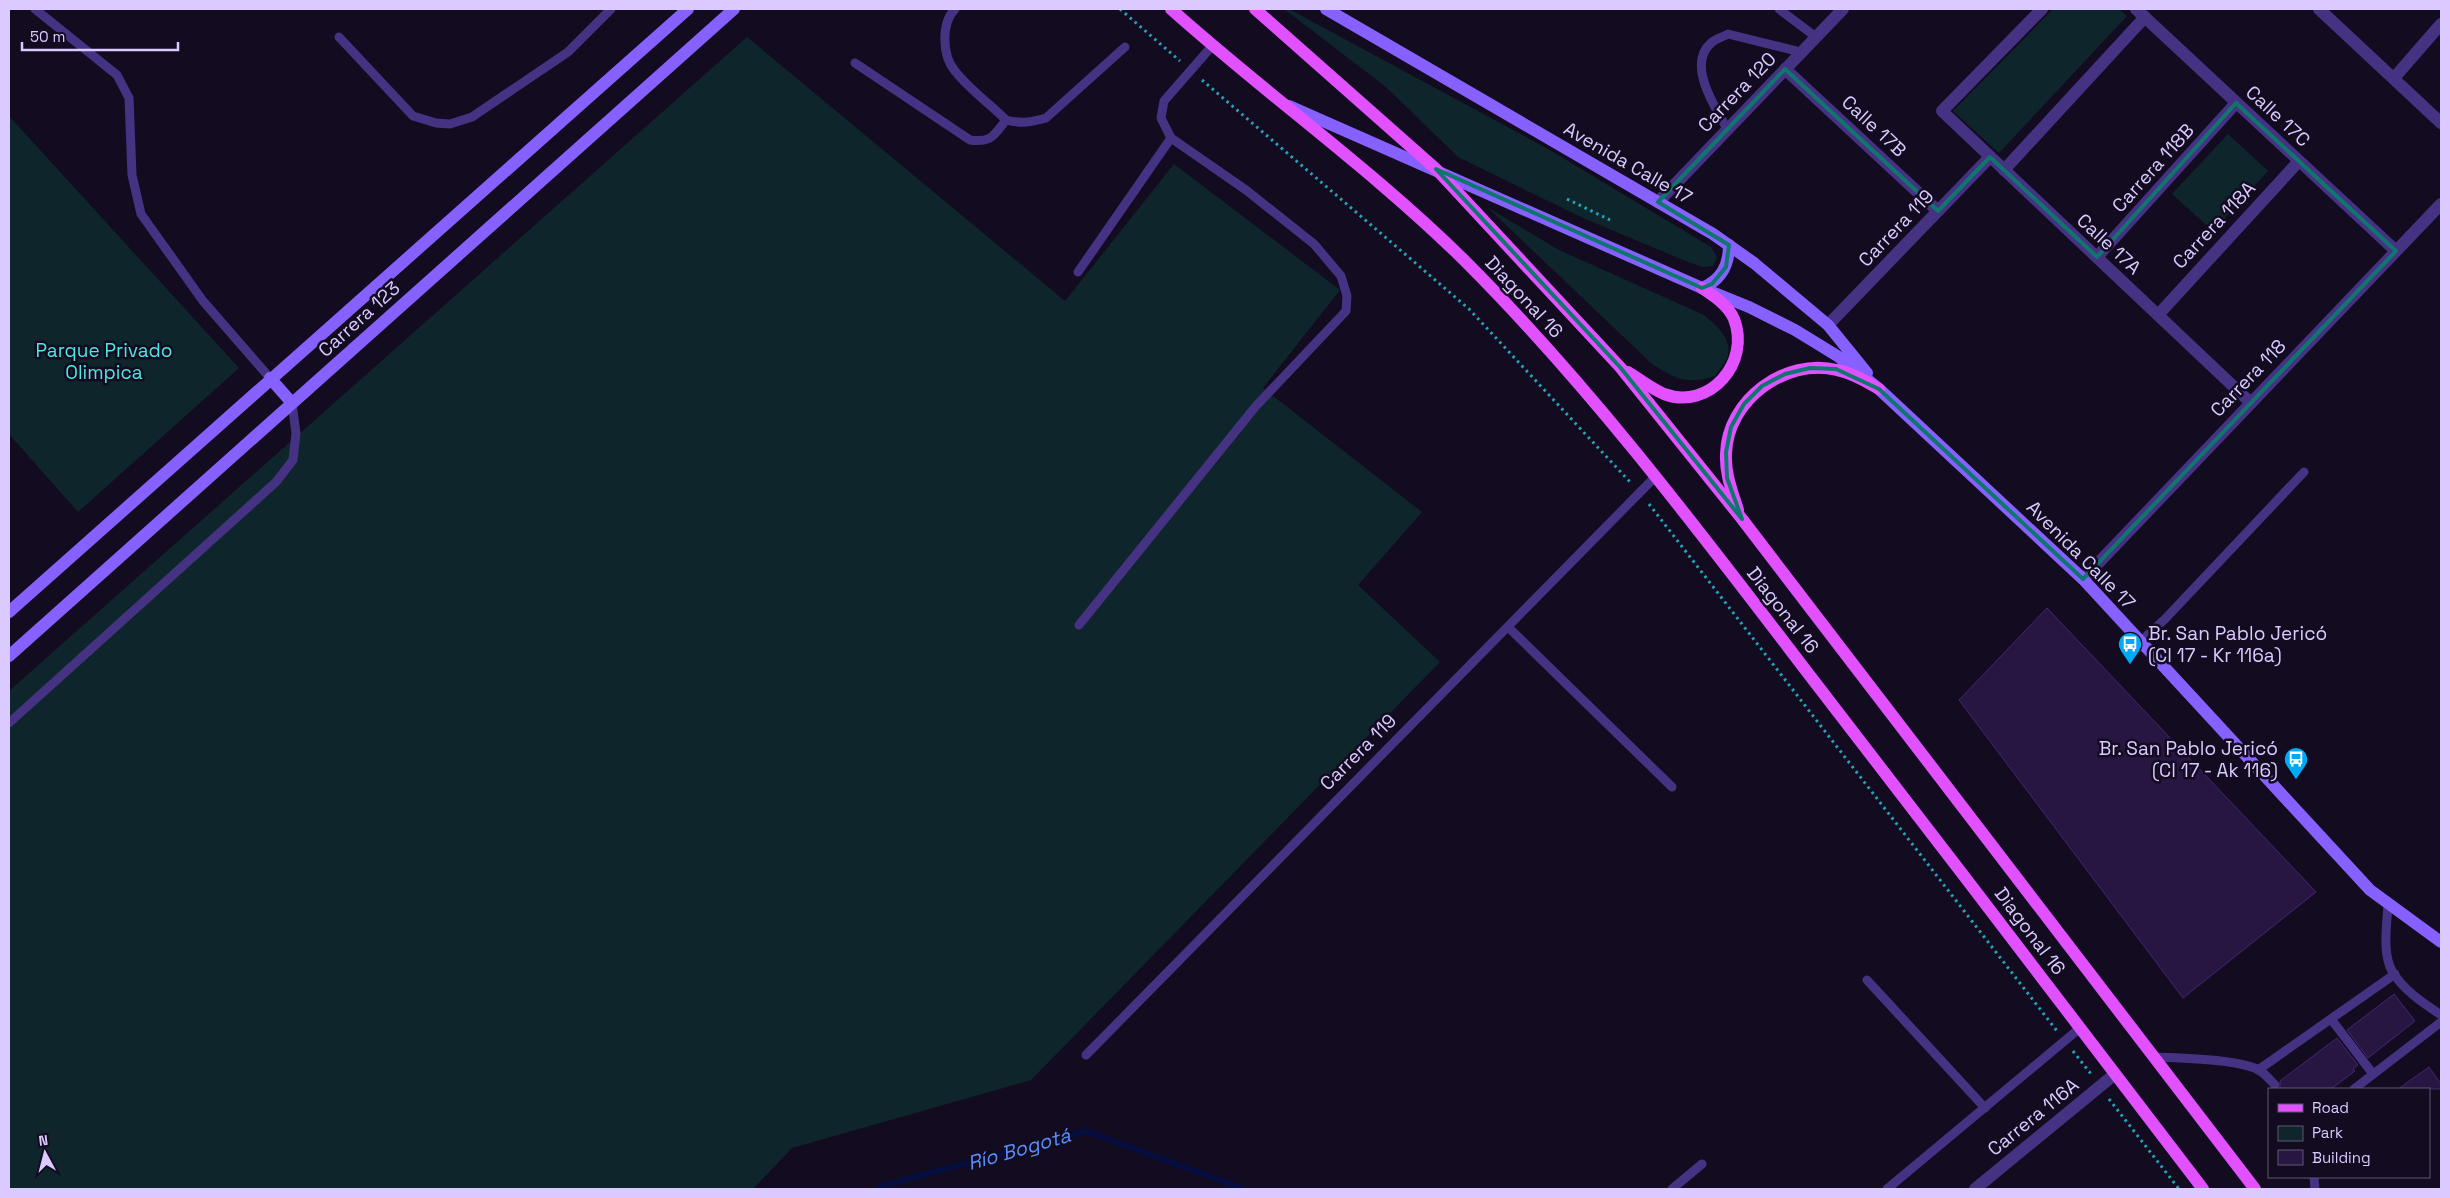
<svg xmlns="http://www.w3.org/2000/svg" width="2450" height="1198" viewBox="0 0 2450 1198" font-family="'Space Grotesk',sans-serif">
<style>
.green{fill:#0e262b}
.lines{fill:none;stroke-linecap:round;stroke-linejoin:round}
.stream{stroke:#050e3f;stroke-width:6}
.building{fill:#281642;stroke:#442670}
.path{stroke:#25a3b9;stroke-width:3;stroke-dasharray:2.5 4;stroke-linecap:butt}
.lane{stroke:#463283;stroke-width:9}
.street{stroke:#463283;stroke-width:12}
.secondary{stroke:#8661ff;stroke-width:12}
.primary{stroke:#e251ff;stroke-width:12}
.marked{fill:none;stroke:#0f766e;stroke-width:4;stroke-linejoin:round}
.labels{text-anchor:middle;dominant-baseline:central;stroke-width:5;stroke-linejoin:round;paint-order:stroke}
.street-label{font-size:19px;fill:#dbcaff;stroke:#130b20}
.park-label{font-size:19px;fill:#4ee7e1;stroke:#130b20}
.poi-label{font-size:19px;fill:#dbcaff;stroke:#130b20;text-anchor:start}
.water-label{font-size:20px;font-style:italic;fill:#588fff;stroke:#130b20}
</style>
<rect width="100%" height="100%" fill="#130b20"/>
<g class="green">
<polygon points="1284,9 1289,9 1548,149 1711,247 1717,257 1713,266 1703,267 1688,262 1583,218 1458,157 1386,87"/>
<polygon points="2053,9 2119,9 2127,16 1999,153 1953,111"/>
<polygon points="747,37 1065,301 1174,164 1340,290 1263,388 1422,512 1358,585 1440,662 1031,1080 792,1148 753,1189 9,1189 9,691"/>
<polygon points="9,116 239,368 78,512 9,434"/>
<polygon points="2228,134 2268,171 2213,231 2172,194"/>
<path d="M1487 207 1559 250 1704 315C1715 325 1732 337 1728 355 1726 362 1719 370 1715 376 1686 385 1675 379 1651 363Z"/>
</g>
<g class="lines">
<polyline class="stream" points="877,1189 882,1186 1086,1131 1244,1189"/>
</g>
<g class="building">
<polygon points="2047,608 2316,892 2183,998 1959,700"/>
<polygon points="2394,994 2415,1021 2368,1058 2347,1030"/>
<polygon points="2337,1038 2358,1065 2353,1069 2355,1071 2331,1089 2280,1089 2280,1081"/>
<polygon points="2429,1067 2441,1084 2441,1089 2398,1089"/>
</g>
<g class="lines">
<g class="path">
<polyline points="1120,9 1180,61"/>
<polyline points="1202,80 1469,309 1630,482"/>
<polyline points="1567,199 1610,220"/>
<polyline points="1649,504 2057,1031"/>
<polyline points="2073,1051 2091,1074"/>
<polyline points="2109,1099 2179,1189"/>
</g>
<g class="lane">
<polyline points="35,9 117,75 129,98 132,175 141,214 203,301 270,378"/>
<path d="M955 9C941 23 942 56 955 71 969 89 990 104 1006 120 1021 124 1032 122 1046 118L1125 47"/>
<polyline points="1779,9 1816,37"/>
<polyline points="339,37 413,116 436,123 450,124 472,117 568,52 611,9"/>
<path d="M855 63 970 140C992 143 994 135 1006 120"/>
<path d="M1727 129C1716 108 1686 65 1711 43 1715 39 1723 37 1728 34L1801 52"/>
<polyline points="1078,272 1171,138"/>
<polyline points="1079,625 1256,406 1346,311 1347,296 1341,276 1314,244 1246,190 1171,138 1161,118 1164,101 1212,46"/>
<polyline points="1508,627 1672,787"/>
<polyline points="2140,642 2165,619 2304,472"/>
<polyline points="9,723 276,482 293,460 296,433 292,403"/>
<path d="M2388 904C2387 924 2382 953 2392 971 2403 990 2423 1003 2441 1015"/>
<polyline points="1867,980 1985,1108"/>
<polyline points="2331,1019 2373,1074"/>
<polyline points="1086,1055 1656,476"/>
<path d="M2153 1057C2180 1058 2233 1059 2257 1069 2264 1072 2270 1080 2275 1085"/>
<polyline points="2258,1070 2395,974"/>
<polyline points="2354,1089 2441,1022"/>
<polyline points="2314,1177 2315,1189"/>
<polyline points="1672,1189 1702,1164"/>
<polyline points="1887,1189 2080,1028"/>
</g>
<g class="street">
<polyline points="2042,9 1942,111 2251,403"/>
<polyline points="2136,9 2396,251"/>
<polyline points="2319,9 2441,123"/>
<polyline points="1785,69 1938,211"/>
<polyline points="2394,78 2441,24"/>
<polyline points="2004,170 2145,17"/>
<polyline points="1658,202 1843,9"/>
<polyline points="2097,257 2236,103"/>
<polyline points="2158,315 2299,161"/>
<polyline points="1828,325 1990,157"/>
<polyline points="2083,579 2441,204"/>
<polyline points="1975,1189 2115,1074"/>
</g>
<g class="secondary">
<polyline points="1326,9 1713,234 1754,263 1828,325 1867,373"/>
<polyline points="1289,106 1702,288 1749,307 1795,330 1839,357 1879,389 2083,579 2370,890 2441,942"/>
<path d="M1702 288C1721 280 1729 266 1729 245"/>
<polyline points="270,378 292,403"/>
<polyline points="9,612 688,9"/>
<polyline points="9,656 734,9"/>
</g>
<g class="primary">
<path d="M1171 9C1267 95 1373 170 1465 261 1590 386 1697 528 1804 668 1938 841 2070 1015 2203 1189"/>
<polyline points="1255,9 1436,169 1620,367 1742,519 2255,1189"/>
<path d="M1628 372C1639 379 1652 389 1664 394 1710 411 1751 362 1734 319 1728 305 1714 296 1702 288"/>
<path d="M1738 510C1732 491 1725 474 1726 454 1727 400 1786 357 1837 370 1852 373 1866 381 1879 389"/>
</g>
</g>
<path class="marked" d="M1785 69 1938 211 1990 157 2097 257 2236 103 2396 251 2083 579 1879 389 1836 369 1810 368 1785 374 1762 386 1744 404 1731 427 1726 452 1727 478 1742 519 1620 367 1436 169 1702 288 1712 284 1726 267 1729 245 1658 202Z"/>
<defs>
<g id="bus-pin" transform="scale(1.25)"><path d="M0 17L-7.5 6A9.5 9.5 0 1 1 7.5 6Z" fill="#00a9f5" stroke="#130b20"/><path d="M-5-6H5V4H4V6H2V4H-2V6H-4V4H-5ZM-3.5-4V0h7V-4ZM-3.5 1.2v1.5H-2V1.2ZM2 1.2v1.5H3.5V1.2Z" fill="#fff"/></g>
</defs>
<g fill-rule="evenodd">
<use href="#bus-pin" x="2130" y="644"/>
<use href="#bus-pin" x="2296" y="759"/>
</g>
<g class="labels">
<g class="street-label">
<text transform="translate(1737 92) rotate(-46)">Carrera 120</text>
<text transform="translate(2278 116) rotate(43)">Calle 17C</text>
<text transform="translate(1874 126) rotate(43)">Calle 17B</text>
<text transform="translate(1628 163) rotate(30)">Avenida Calle 17</text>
<text transform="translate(2153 168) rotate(-48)">Carrera 118B</text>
<text transform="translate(2214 225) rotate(-47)">Carrera 118A</text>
<text transform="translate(1896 228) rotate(-46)">Carrera 119</text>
<text transform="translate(2109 244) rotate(43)">Calle 17A</text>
<text transform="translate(1524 297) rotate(47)">Diagonal 16</text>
<text transform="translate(359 319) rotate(-42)">Carrera 123</text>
<text transform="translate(2248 378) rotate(-46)">Carrera 118</text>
<text transform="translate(2081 555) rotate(45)">Avenida Calle 17</text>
<text transform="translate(1783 610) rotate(52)">Diagonal 16</text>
<text transform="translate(1358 752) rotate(-45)">Carrera 119</text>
<text transform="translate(2030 931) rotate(53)">Diagonal 16</text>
<text transform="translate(2033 1117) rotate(-39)">Carrera 116A</text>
</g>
<g class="park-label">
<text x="104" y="350">Parque Privado<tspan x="104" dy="22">Olimpica</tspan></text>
</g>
<g class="poi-label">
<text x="2148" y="633">Br. San Pablo Jericó<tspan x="2148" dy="22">(Cl 17 - Kr 116a)</tspan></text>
<text x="2278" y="748" text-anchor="end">Br. San Pablo Jericó<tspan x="2278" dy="22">(Cl 17 - Ak 116)</tspan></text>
</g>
<g class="water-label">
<text transform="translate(1019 1149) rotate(-16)">Río Bogotá</text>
</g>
</g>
<rect width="2450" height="1198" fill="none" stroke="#dbcaff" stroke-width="20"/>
<rect x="2268" y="1088" width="162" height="90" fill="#130b20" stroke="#635779"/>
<rect x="2278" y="1104" width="25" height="8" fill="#e251ff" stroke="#635779"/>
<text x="2312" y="1113" font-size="15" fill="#dbcaff">Road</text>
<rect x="2278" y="1126" width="25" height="15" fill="#0e262b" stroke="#635779"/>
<text x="2312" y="1138" font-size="15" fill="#dbcaff">Park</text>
<rect x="2278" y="1150" width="25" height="15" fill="#281642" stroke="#635779"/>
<text x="2312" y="1163" font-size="15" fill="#dbcaff">Building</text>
<g transform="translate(45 1153) rotate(353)" stroke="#130b20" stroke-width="4" paint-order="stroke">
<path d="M0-4L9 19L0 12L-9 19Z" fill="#dbcaff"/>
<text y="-8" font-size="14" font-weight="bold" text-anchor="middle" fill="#dbcaff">N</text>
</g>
<path d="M22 42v8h156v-8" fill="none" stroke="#dbcaff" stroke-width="2.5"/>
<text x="30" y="42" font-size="15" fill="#dbcaff" stroke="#130b20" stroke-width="4" paint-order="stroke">50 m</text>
</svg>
